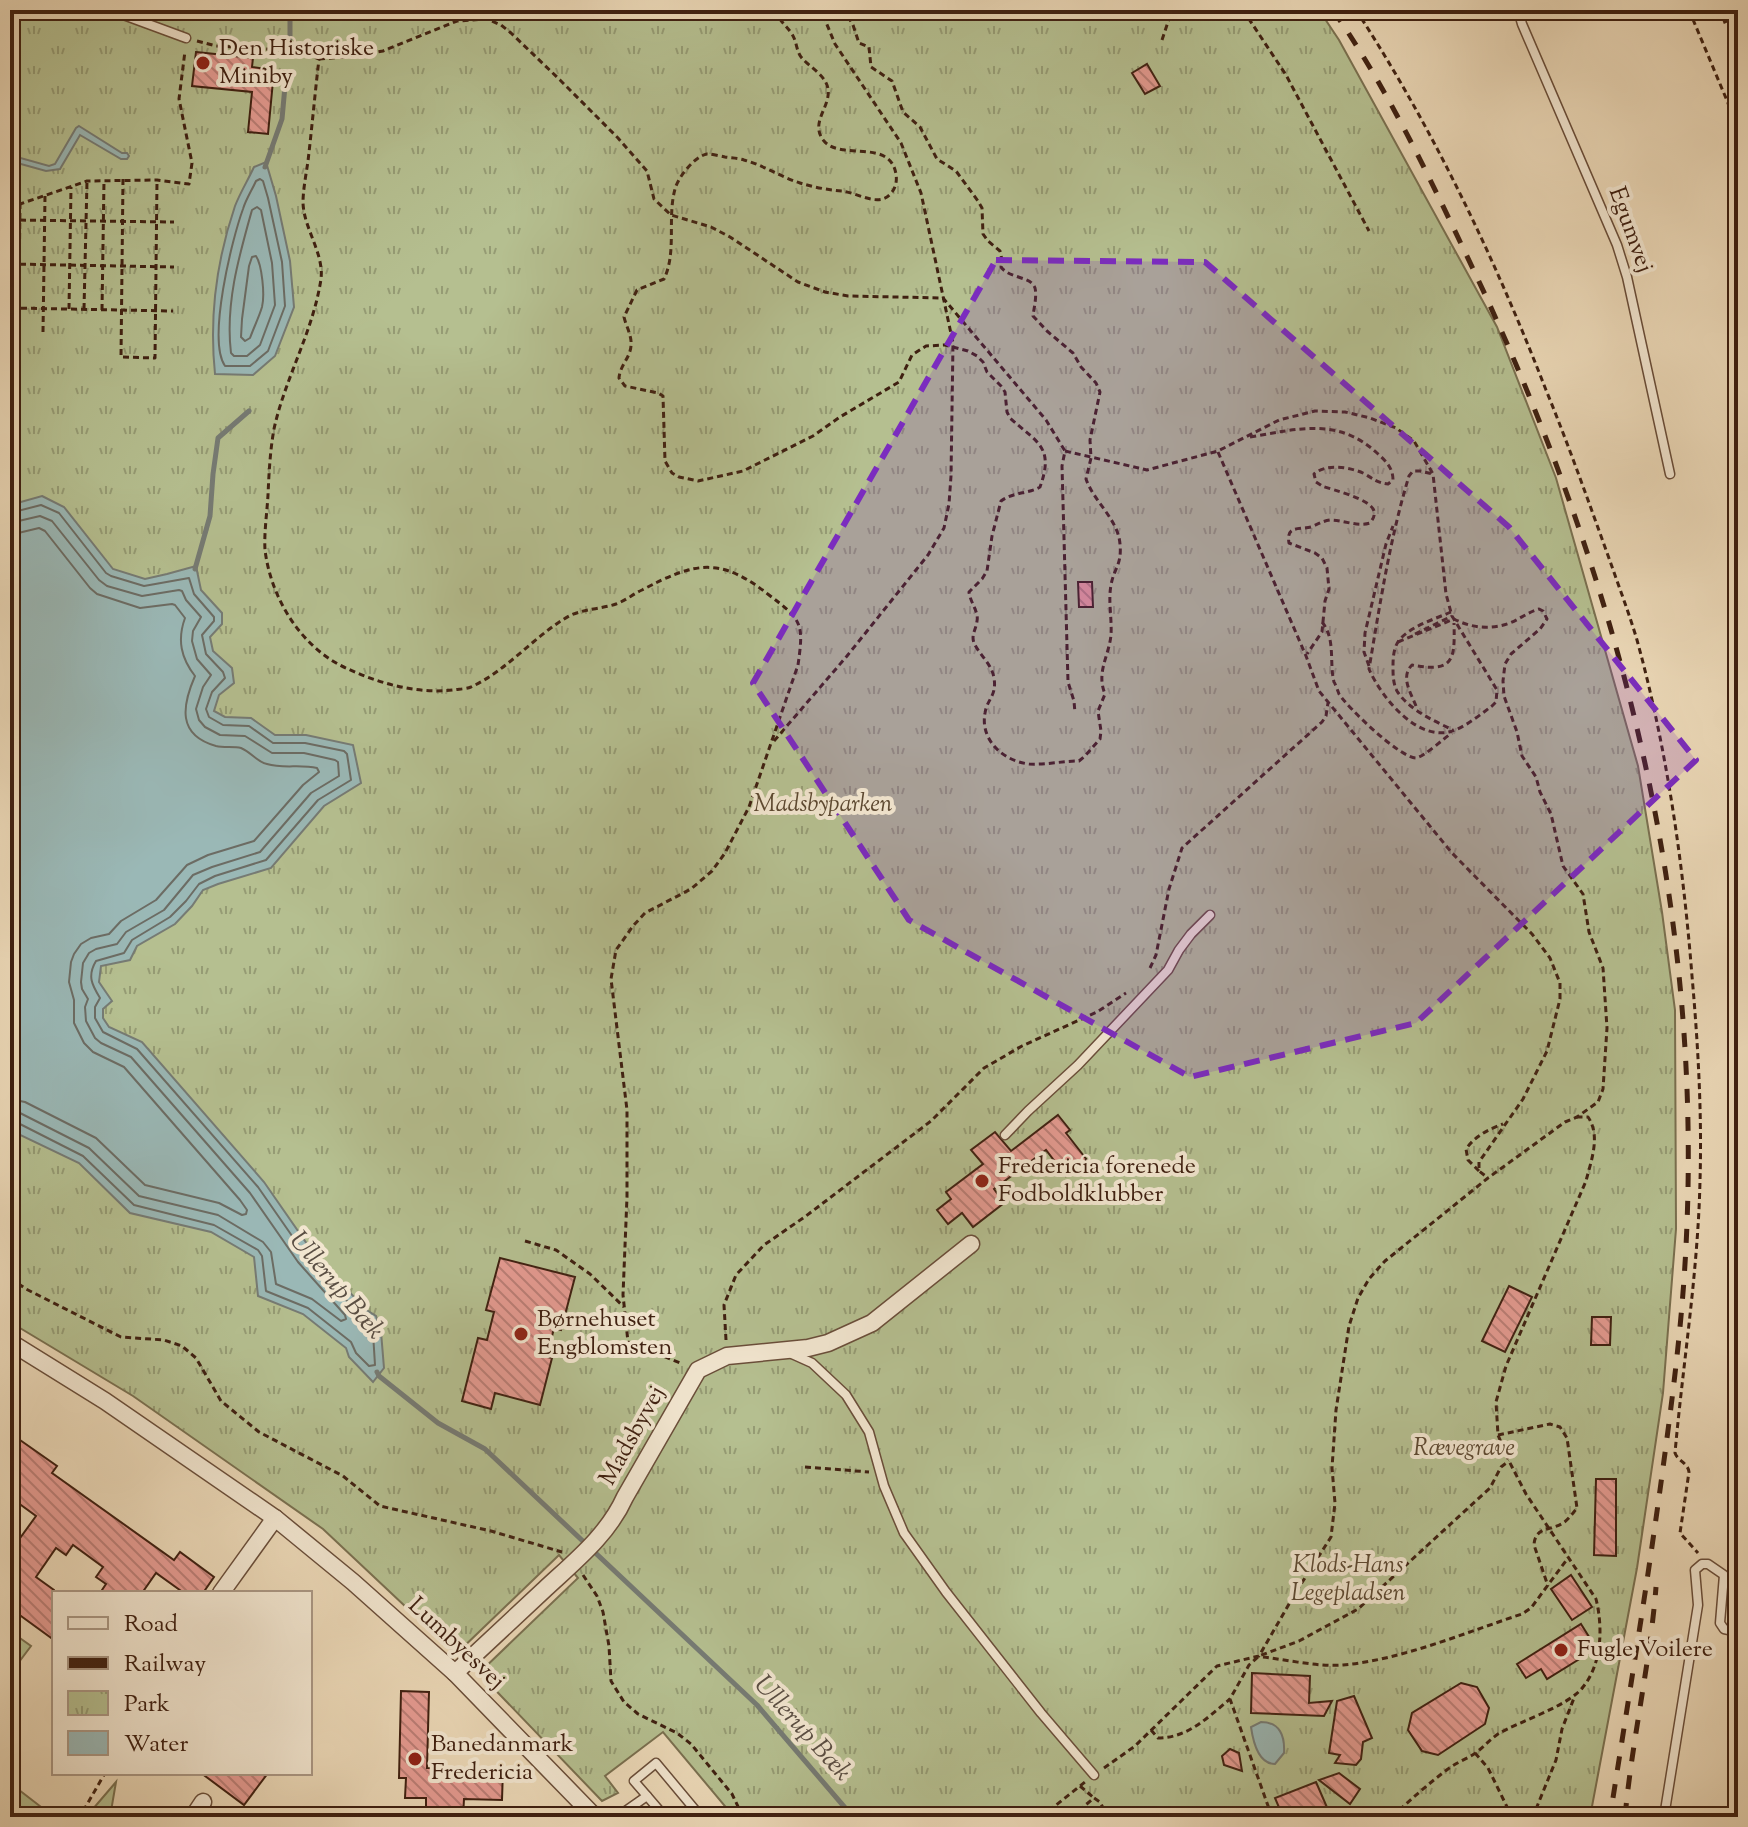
<svg xmlns="http://www.w3.org/2000/svg" width="1748" height="1827" viewBox="0 0 1748 1827" font-family="'Sorts Mill Goudy',serif">
<style>
.park{fill:url(#park-tufts);stroke:#7a7050;stroke-width:2}
.water{fill:#9ab8b6;stroke:#767b74;stroke-width:2}
.lines{fill:none;stroke-linecap:round;stroke-linejoin:round}
.shore{stroke:#6c6c64;stroke-width:2}
.stream{stroke:#767b74;stroke-width:5}
.building{fill:url(#building-back-hatch);stroke:#3f2011;stroke-width:2}
.service-casing{stroke:#6a4e3a;stroke-width:11}
.minor-casing{stroke:#6a4e3a;stroke-width:19}
.path{stroke:#3f2011;stroke-width:3;stroke-dasharray:6 4;stroke-linecap:butt}
.service{stroke:#f2e6d0;stroke-width:8}
.minor{stroke:#f2e6d0;stroke-width:16}
.rail{stroke:#3f2011;stroke-width:5;stroke-dasharray:14 14;stroke-linecap:butt}
.marked{fill:#7b2cbf;fill-opacity:0.2;stroke:#7b2cbf;stroke-width:6;stroke-dasharray:16 10;stroke-linejoin:round}
.poi-dot{fill:#8f2418;stroke:#f2e6d0;stroke-width:3}
.labels{text-anchor:middle;dominant-baseline:central;stroke-width:8;stroke-linejoin:round;paint-order:stroke}
.poi-label{font-size:24px;fill:#3f2011;stroke:#f2e6d0;text-anchor:start}
.street-label{font-size:24px;fill:#3f2011;stroke:#f2e6d0}
.park-label{font-size:24px;font-style:italic;fill:#5c4831;stroke:#f2e6d0}
.water-label{font-size:26px;font-style:italic;fill:#5a4e43;stroke:#f2e6d0}
</style>
<defs>
<pattern id="park-tufts" width="24" height="20" patternUnits="userSpaceOnUse" patternTransform="scale(2)"><rect width="24" height="20" fill="#b5bf90"/><path d="M3 7l-1-3M5 7V3M7 7l1-3M15 17l-1-3M17 17v-4M19 17l1-3" fill="none" stroke="#959b74"/></pattern>
<pattern id="building-back-hatch" width="6" height="6" patternUnits="userSpaceOnUse" patternTransform="scale(2)"><rect width="6" height="6" fill="#e59b92"/><path d="M-1 5l2 2M0 0l6 6M5-1l2 2" fill="none" stroke="#bb7e76"/></pattern>
</defs>
<rect width="100%" height="100%" fill="#ebd8b7"/>
<filter id="stains"><feTurbulence type="fractalNoise" baseFrequency=".0025" numOctaves="4"/><feColorMatrix values="0 0 0 0 .2 0 0 0 0 .09 0 0 0 0 .02 0 0 0 .5 -.17"/></filter>
<radialGradient id="worn" r=".72"><stop offset=".6" stop-color="#630" stop-opacity="0"/><stop offset="1" stop-color="#630" stop-opacity=".3"/></radialGradient>
<g class="park">
<polygon points="10,10 1319,10 1339,40 1497,327 1556,478 1638,766 1662,912 1675,1010 1676,1229 1663,1393 1637,1568 1590,1817 734,1817 663,1732 605,1776 618,1793 602,1801 479,1673 578,1578 559,1555 456,1654 323,1529 133,1396 10,1322"/>
<polygon points="10,1631 31,1646 10,1674"/>
<polygon points="116,1782 110,1817 86,1817"/>
<polygon points="10,1783 54,1817 10,1817"/>
</g>
<g class="water">
<polygon points="79,126 122,153 127,153 129,156 127,159 121,159 80,135 60,169 46,171 10,161 10,155 49,166 55,164 76,128"/>
<path d="M266 162 276 196 290 261 294 307 275 356 253 375 215 374C209 316 216 262 235 206 240 193 248 180 254 167Z"/>
<polygon points="42,496 64,507 113,569 145,579 167,574 196,566 201,590 222,613 222,624 210,637 213,651 232,668 234,683 219,695 214,711 225,717 251,718 275,735 306,735 353,745 361,783 324,806 271,868 218,884 203,890 192,906 175,924 137,946 130,960 101,966 99,982 112,1001 103,1009 103,1018 109,1027 142,1042 264,1182 312,1251 365,1309 376,1316 381,1332 384,1368 373,1382 349,1357 346,1348 303,1314 258,1296 254,1257 211,1232 130,1213 79,1163 16,1133 10,1126 10,505"/>
<path d="M1261 1722C1280 1722 1285 1736 1284 1753L1275 1764C1258 1764 1253 1741 1251 1727Z"/>
</g>
<g class="lines">
<g class="shore">
<path d="M260 179 263 181 268 198 282 262 285 306 268 351 250 366H225C207 340 232 239 243 209 246 199 252 190 256 181Z"/>
<path d="M257 207 261 210 272 263 275 305 260 345 247 356H234L231 353C225 304 239 256 252 210Z"/>
<path d="M256 256C262 265 265 295 262 307 259 317 254 327 250 338L245 341 241 337 242 319 249 266 252 257Z"/>
<path d="M10 513 41 505 59 513 106 573 111 576 144 586 189 578 194 594 214 617V621L202 635 206 654 223 672 225 678 212 692 206 709 209 717 223 725 249 726 273 743H305L344 751 347 754 351 780 318 800 266 860 215 876 199 884 186 901 170 917 132 940 124 953 96 961C87 976 92 985 100 998L95 1007V1018L103 1032 137 1049 258 1187 306 1256 359 1314 369 1321 373 1333 375 1365 369 1366 356 1353 351 1342 308 1308 266 1291 262 1256 258 1250 214 1225 134 1205 83 1156 16 1122 10 1121"/>
<polyline points="10,523 40,516 52,521 99,580 107,586 142,596 179,590 182,591 186,600 201,617 193,631 192,641 197,659 211,675 203,687 196,709 199,720 205,727 220,735 245,736 272,753 304,753 335,760 338,762 339,776 311,793 260,852 212,867 193,875 164,910 126,932 117,944 96,949 89,953 83,963 81,982 82,989 88,999 85,1007 86,1021 95,1038 101,1043 131,1057 250,1193 298,1262 345,1315 346,1319 341,1321 312,1299 276,1284 271,1252 263,1242 218,1215 139,1196 89,1148 20,1113 10,1111"/>
<path d="M10 535 39 528 45 531 90 588 97 594 140 608 172 604 175 605 185 618C177 640 181 658 195 676 182 706 177 735 216 746 224 748 234 746 241 748 251 752 257 762 267 764 283 769 300 764 317 768L319 772 303 785 254 841 208 855 187 865 156 900 121 921 109 934 91 938 81 944 74 954 71 962 69 982 74 1000V1023L84 1043 93 1052 124 1067 240 1200 247 1210 246 1214 242 1215 219 1203 145 1185 96 1138 25 1102 10 1099"/>
</g>
<g class="stream">
<polyline points="290,38 290,10"/>
<polyline points="265,167 282,119 286,75"/>
<polyline points="195,569 210,516 213,474 218,438 249,411"/>
<polyline points="377,1372 379,1376 438,1423 485,1449 757,1705 853,1817"/>
</g>
</g>
<g class="building">
<polygon points="196,52 253,58 252,67 274,70 268,134 248,132 252,92 192,86"/>
<polygon points="1147,64 1160,86 1145,94 1132,73"/>
<polygon points="1078,582 1092,582 1093,607 1079,607"/>
<polygon points="1058,1115 1070,1130 1066,1133 1087,1160 1066,1176 1046,1150 994,1189 1004,1203 973,1227 962,1213 948,1224 937,1210 951,1199 946,1192 983,1164 971,1150 995,1132 1011,1151"/>
<polygon points="500,1258 575,1277 561,1330 554,1328 547,1357 552,1358 540,1405 495,1393 491,1409 462,1401 478,1338 487,1340 494,1312 486,1310"/>
<polygon points="1509,1286 1532,1297 1505,1352 1482,1341"/>
<polygon points="1592,1317 1611,1317 1610,1345 1591,1345"/>
<polygon points="10,1433 57,1466 52,1473 174,1560 180,1552 214,1577 203,1593 184,1593 156,1573 142,1593 100,1593 106,1584 96,1577 103,1567 73,1545 66,1555 56,1548 36,1577 54,1590 54,1640 10,1608 10,1552 36,1516 10,1497"/>
<polygon points="1596,1479 1616,1479 1616,1556 1594,1555"/>
<polygon points="1571,1575 1592,1607 1572,1620 1551,1589"/>
<polygon points="1581,1624 1591,1640 1581,1646 1586,1655 1547,1679 1541,1669 1526,1678 1517,1664"/>
<polygon points="1252,1673 1310,1676 1309,1703 1332,1701 1324,1716 1251,1713"/>
<polygon points="1461,1683 1477,1687 1489,1708 1485,1724 1438,1755 1422,1751 1408,1730 1412,1713"/>
<polygon points="401,1691 429,1692 427,1768 503,1769 502,1800 464,1799 463,1817 426,1817 426,1798 405,1798 406,1778 399,1778"/>
<polygon points="1354,1696 1372,1738 1363,1742 1361,1759 1356,1765 1335,1763 1340,1755 1329,1753 1337,1701"/>
<polygon points="1230,1749 1239,1753 1242,1771 1224,1765 1222,1756"/>
<polygon points="201,1773 268,1773 244,1805"/>
<polygon points="1339,1773 1360,1789 1350,1804 1319,1780"/>
<polygon points="1316,1782 1329,1812 1317,1817 1283,1817 1275,1798"/>
</g>
<g class="lines">
<g class="service-casing">
<g id="service">
<polyline points="110,10 186,38"/>
<polyline points="1518,10 1522,24 1617,245 1627,277 1670,474"/>
<polyline points="10,19 21,10"/>
<polyline points="1005,1135 1028,1111 1078,1065 1168,970 1179,950 1191,934 1210,915"/>
<polyline points="792,1354 812,1363 846,1395 869,1432 884,1486 904,1533 946,1592 1041,1713 1094,1775"/>
<polyline points="647,1796 634,1781 656,1763 701,1817"/>
<polyline points="617,1817 647,1796 665,1817"/>
<polyline points="1664,1817 1698,1605 1695,1570 1702,1564 1708,1564 1724,1575 1720,1623 1724,1629 1738,1632"/>
</g>
</g>
<g class="minor-casing">
<g id="minor">
<polyline points="10,1342 105,1401 275,1518 353,1582 455,1673 595,1817"/>
<polyline points="221,1593 275,1518"/>
<path d="M455 1673C485 1645 515 1617 545 1589 575 1561 608 1535 625 1497L698 1370 727 1356 808 1348 828 1343 872 1323 971 1244"/>
<polyline points="193,1817 203,1802"/>
</g>
</g>
<g class="path">
<path d="M775 10C779 21 786 25 792 34 797 42 796 50 801 57 809 67 826 75 828 89 831 107 809 123 824 141 841 161 890 138 896 174 897 180 896 187 892 192 880 209 859 193 842 191 828 190 813 187 800 183 781 177 763 165 744 160 738 158 731 158 725 157 720 156 712 154 707 154 695 156 678 177 675 189 667 218 677 252 664 279L637 290 624 317C626 326 632 336 631 345 631 357 620 365 619 378L625 386 658 393 663 396 665 461 672 473 679 477 698 481 743 471 813 436 840 417 899 382 912 355 926 346 945 345 968 351 977 356 983 362 987 372 1001 386 1005 392 1007 412 1010 418C1036 442 1055 446 1040 487 1028 494 1013 492 1001 501L992 536 987 571 982 579 969 592C970 602 979 612 977 621 976 630 970 636 975 645 981 656 992 665 994 678 997 696 987 699 985 713 980 740 1003 761 1029 764 1045 765 1063 761 1079 761L1085 756 1100 739 1101 731 1098 711 1105 694C1096 672 1109 656 1111 635 1112 618 1108 601 1111 585 1114 568 1122 565 1120 544 1118 519 1094 502 1086 479L1091 458 1090 440 1100 392 1096 383 1081 367 1073 353 1047 331 1033 316C1034 308 1037 296 1035 288 1031 276 1010 279 1001 267L1002 260 1000 251 988 241 983 234 982 208 978 201 956 171 937 159 920 127 903 112 892 81 871 67 869 47 859 43 853 25 844 10"/>
<polyline points="1243,10 1286,75 1369,231"/>
<path d="M1356 10C1433 128 1495 259 1546 390 1569 446 1589 503 1610 561 1619 587 1629 613 1637 640 1667 749 1683 863 1692 976 1698 1044 1702 1113 1700 1181 1698 1272 1683 1363 1675 1453 1678 1461 1688 1463 1689 1472L1680 1533 1698 1553"/>
<polyline points="1689,10 1728,103 1738,136"/>
<polyline points="1162,40 1172,10"/>
<path d="M197 41 216 46 300 51 319 59C315 93 312 127 308 161 306 175 303 190 303 203 304 229 324 253 321 279 313 332 285 378 274 429 270 451 269 473 268 495 267 513 264 532 265 550 271 599 302 649 348 669 381 684 417 694 453 690 459 689 466 689 471 687 508 670 534 636 569 616 583 609 601 609 616 604 625 601 633 594 642 590 695 562 720 556 769 595 802 620 804 623 798 665L749 807 725 853 712 871 691 889 645 913 633 926 616 950 611 979 627 1110V1197L623 1295 628 1342 683 1364"/>
<polyline points="319,59 356,56 383,51 457,21 487,19 501,25 511,33 560,80 618,138 647,171 654,199 671,215 711,227 730,237 798,282 825,292 848,296 943,298 1046,420 1065,451 1062,466 1068,682 1074,701 1075,713"/>
<polyline points="123,179 121,357 155,358 157,181"/>
<polyline points="10,210 20,204 87,181 157,180 189,184 192,163 179,99 185,51"/>
<polyline points="10,220 174,222"/>
<polyline points="10,264 174,267"/>
<polyline points="11,308 173,311"/>
<polyline points="69,309 71,187"/>
<polyline points="84,309 87,181"/>
<polyline points="102,310 104,180"/>
<polyline points="43,332 45,196"/>
<path d="M1250 437C1298 429 1338 417 1377 453 1386 461 1393 468 1393 480L1388 484C1378 483 1373 479 1365 474 1351 467 1326 463 1314 474L1316 482 1322 486C1333 490 1371 499 1374 511 1375 516 1373 519 1370 523 1356 527 1344 520 1330 520 1323 521 1318 524 1311 527 1299 530 1286 525 1289 543L1315 553 1322 558 1327 568 1329 589 1325 601 1322 632 1307 654"/>
<polyline points="17,449 20,204"/>
<path d="M1065 451 1147 470 1218 451 1279 420 1315 411 1345 412 1370 418 1396 428 1414 441 1433 474 1446 594 1452 616 1497 690 1496 702 1492 706C1481 714 1468 725 1455 730 1419 745 1381 697 1369 669 1380 604 1390 538 1409 476L1413 471H1420L1433 474"/>
<polyline points="1218,452 1306,656 1319,691 1452,853 1532,934 1550,958 1560,983 1560,999 1547,1051 1523,1099 1479,1162 1479,1171 1488,1178"/>
<path d="M1451 612C1435 619 1414 625 1401 638 1394 645 1393 656 1393 666 1393 675 1393 683 1397 691 1408 709 1434 721 1453 730"/>
<path d="M1322 622C1336 639 1329 663 1334 682 1335 683 1339 694 1339 694 1348 708 1400 758 1416 758 1424 757 1444 738 1452 733"/>
<polyline points="1415,634 1452,616"/>
<polyline points="1398,642 1454,619"/>
<polyline points="1369,666 1364,652 1365,633 1386,544 1393,526"/>
<path d="M1416 706C1411 693 1400 677 1412 665 1454 673 1455 660 1454 623"/>
<polyline points="774,741 847,656 928,555 944,528 949,504 951,476 953,343 921,193 901,143 835,44 821,10"/>
<polyline points="1150,968 1156,955 1169,889 1182,848 1322,722 1326,716 1328,703"/>
<path d="M1479 1171 1468 1160 1466 1149C1475 1136 1489 1129 1503 1124"/>
<polyline points="525,1241 556,1250 590,1274 624,1307"/>
<polyline points="10,1278 26,1289 121,1337 164,1340 182,1346 196,1358 221,1401 259,1432 343,1476 380,1506 491,1531 562,1552"/>
<polyline points="726,1340 724,1305 736,1275 764,1245 806,1216 931,1121 984,1068 1022,1046 1097,1012 1126,993"/>
<path d="M1498 1435 1550 1424 1560 1427 1567 1438 1577 1508C1573 1513 1568 1520 1563 1523 1551 1531 1535 1526 1534 1545L1548 1586"/>
<polyline points="805,1467 869,1472"/>
<polyline points="583,1575 597,1596 603,1612 609,1646 611,1681 624,1702 638,1714 677,1733 691,1744 732,1794 743,1817"/>
<path d="M1263 1657C1289 1660 1317 1667 1343 1665 1401 1660 1467 1632 1522 1614L1531 1608 1568 1558"/>
<path d="M1151 1730 1158 1738C1188 1738 1208 1717 1230 1699"/>
<polyline points="1475,1753 1488,1768 1512,1817"/>
<path d="M1104 1768 1135 1746 1217 1666 1259 1656 1296 1592 1331 1537 1335 1503 1332 1468 1336 1410 1349 1326 1358 1298 1369 1279 1385 1261 1488 1178 1565 1122 1577 1117 1598 1102 1603 1089 1607 1028 1603 968 1589 932 1583 894 1563 866 1551 814 1540 792 1536 777 1522 756 1517 732 1504 696 1503 681 1505 664 1511 654 1540 629 1547 619 1543 611 1539 609C1528 612 1520 619 1510 623 1491 630 1471 628 1454 619"/>
<polyline points="1080,1786 1094,1798"/>
<polyline points="10,1801 27,1817"/>
<polyline points="76,1817 81,1815 105,1773"/>
<polyline points="1041,1817 1085,1782"/>
<polyline points="1071,1817 1094,1798 1100,1802 1108,1817"/>
<polyline points="1272,1817 1230,1699 1249,1665 1259,1656 1299,1641 1358,1609 1490,1488 1501,1467 1509,1461"/>
<path d="M1392 1817C1410 1800 1428 1784 1448 1769 1456 1763 1466 1759 1474 1754 1483 1748 1489 1740 1498 1734 1520 1721 1569 1706 1583 1687 1602 1664 1603 1627 1596 1599L1526 1494 1509 1461 1498 1435 1496 1402 1506 1366 1586 1181C1591 1161 1601 1136 1588 1117H1577"/>
<polyline points="1530,1817 1536,1809 1556,1760 1562,1729 1574,1698"/>
</g>
<use href="#service" class="service"/>
<use href="#minor" class="minor"/>
<g class="rail">
<path d="M1333 10C1385 85 1425 168 1464 250 1615 563 1704 896 1686 1246 1682 1328 1671 1409 1660 1490 1645 1599 1627 1708 1610 1817"/>
<polyline points="1721,10 1738,53"/>
<path d="M1625 1817C1632 1740 1650 1664 1656 1587"/>
<polyline points="1729,1817 1738,1778"/>
</g>
</g>
<path class="marked" d="M996 260 1205 262 1509 527 1696 760 1416 1023 1190 1077 909 920 753 683Z"/>
<g class="poi-dot">
<circle cx="203" cy="63" r="8"/>
<circle cx="982" cy="1181" r="8"/>
<circle cx="521" cy="1334" r="8"/>
<circle cx="1561" cy="1650" r="8"/>
<circle cx="415" cy="1759" r="8"/>
</g>
<g class="labels">
<g class="poi-label">
<text x="219" y="49">Den Historiske<tspan x="219" dy="28">Miniby</tspan></text>
<text x="998" y="1167">Fredericia forenede<tspan x="998" dy="28">Fodboldklubber</tspan></text>
<text x="537" y="1320">Børnehuset<tspan x="537" dy="28">Engblomsten</tspan></text>
<text x="1577" y="1650">Fugle Voilere</text>
<text x="431" y="1745">Banedanmark<tspan x="431" dy="28">Fredericia</tspan></text>
</g>
<g class="street-label">
<text transform="translate(1630 230) rotate(70)">Egumvej</text>
<text transform="translate(633 1436) rotate(-61)">Madsbyvej</text>
<text transform="translate(456 1644) rotate(43)">Lumbyesvej</text>
</g>
<g class="park-label">
<text x="823" y="805">Madsbyparken</text>
<text x="1464" y="1449">Rævegrave</text>
<text x="1348" y="1566">Klods-Hans<tspan x="1348" dy="28">Legepladsen</tspan></text>
</g>
<g class="water-label">
<text transform="translate(336 1286) rotate(50)">Ullerup Bæk</text>
<text transform="translate(802 1729) rotate(48)">Ullerup Bæk</text>
</g>
</g>
<rect width="1748" height="1827" fill="none" stroke="#ebd8b7" stroke-width="40"/>
<rect x="12" y="12" width="1724" height="1803" fill="none" stroke="#3f2011" stroke-width="4"/>
<rect x="20" y="20" width="1708" height="1787" fill="none" stroke="#3f2011" stroke-width="2"/>
<rect x="52" y="1591" width="260" height="184" fill="#f2e6d0" stroke="#aa9784" stroke-width="2"/>
<rect x="68" y="1617" width="40" height="12" fill="#f2e6d0" stroke="#aa9784" stroke-width="2"/>
<text x="124" y="1631" font-size="24" fill="#3f2011">Road</text>
<rect x="68" y="1657" width="40" height="12" fill="#3f2011" stroke="#aa9784" stroke-width="2"/>
<text x="124" y="1671" font-size="24" fill="#3f2011">Railway</text>
<rect x="68" y="1691" width="40" height="24" fill="url(#park-tufts)" stroke="#aa9784" stroke-width="2"/>
<text x="124" y="1711" font-size="24" fill="#3f2011">Park</text>
<rect x="68" y="1731" width="40" height="24" fill="#9ab8b6" stroke="#aa9784" stroke-width="2"/>
<text x="124" y="1751" font-size="24" fill="#3f2011">Water</text>
<rect width="100%" height="100%" filter="url(#stains)"/>
<rect width="100%" height="100%" fill="url(#worn)"/>
</svg>
